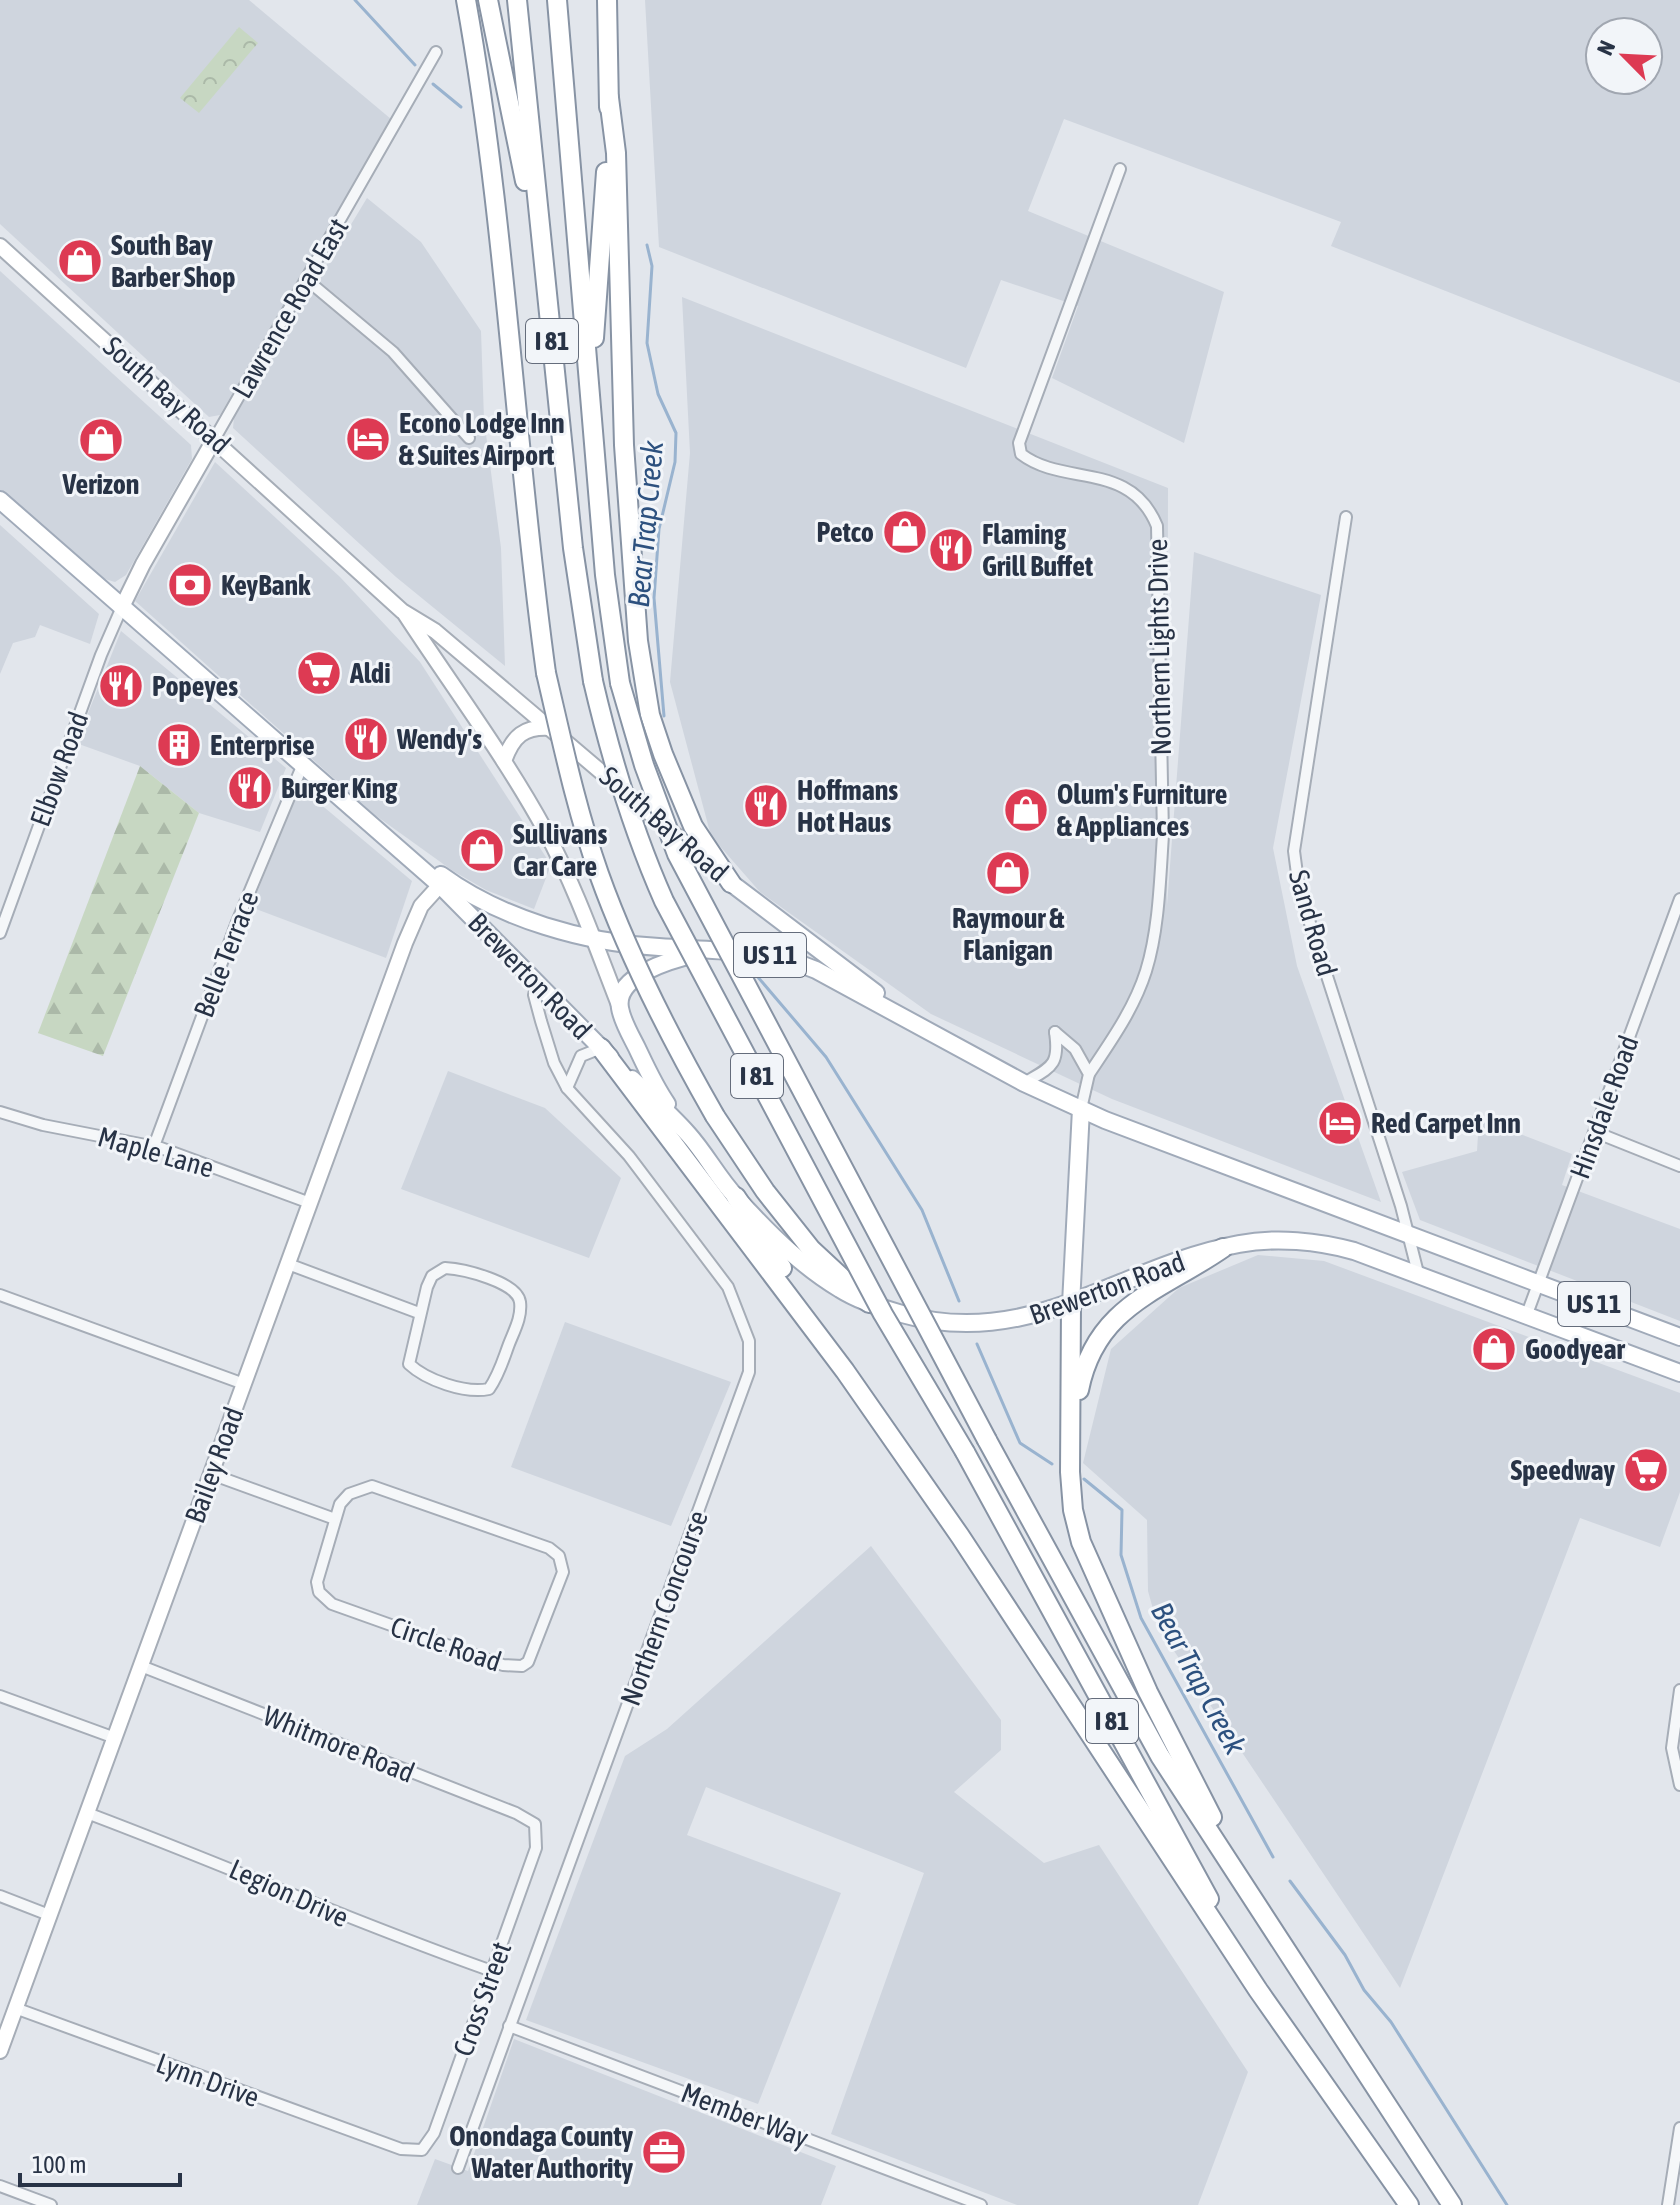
<svg xmlns="http://www.w3.org/2000/svg" width="1680" height="2205" viewBox="0 0 1680 2205" font-family="'Asap Condensed',sans-serif">
<style>
.built{fill:#cfd5de;fill-rule:evenodd}
.forest{fill:url(#forest-firs)}
.park{fill:url(#park-crowns)}
.lines{fill:none;stroke-linecap:round;stroke-linejoin:round}
.stream{stroke:#99b3cf;stroke-width:3}
.street-casing{stroke:#a6adb7;stroke-width:14}
.secondary-casing{stroke:#a6adb7;stroke-width:18}
.primary-casing{stroke:#a0aab9;stroke-width:20}
.highway-casing{stroke:#8793a4;stroke-width:22}
.street{stroke:#f5f7f9;stroke-width:10}
.secondary{stroke:#fff;stroke-width:14}
.primary{stroke:#fff;stroke-width:16}
.highway{stroke:#fff;stroke-width:18}
.highway-bridge-casing{stroke:#8793a4;stroke-width:22;stroke-linecap:butt}
.highway-bridge{stroke:#fff;stroke-width:18}
.labels{text-anchor:middle;dominant-baseline:central;stroke-width:6;stroke-linejoin:round;paint-order:stroke}
.shield{fill:#f2f5f9;stroke:#656d7c;stroke-width:2}
.shield-label{font-size:26px;font-weight:bold;fill:#283346}
.poi-label{font-size:28px;font-weight:bold;fill:#283346;stroke:#f2f5f9;text-anchor:start}
.street-label{font-size:28px;fill:#283346;stroke:#f2f5f9}
.water-label{font-size:30px;font-style:italic;fill:#2d517f;stroke:#f2f5f9}
</style>
<defs>
<pattern id="forest-firs" width="22" height="20" patternUnits="userSpaceOnUse" patternTransform="scale(2)"><rect width="22" height="20" fill="#c7d7c2"/><path d="M5 1l3.5 6h-7zM16 11l3.5 6h-7z" fill="#abb9a8"/></pattern>
<pattern id="park-crowns" width="20" height="18" patternUnits="userSpaceOnUse" patternTransform="scale(2)"><rect width="20" height="18" fill="#c7d7c2"/><path d="M2 6a3 3 0 1 1 6 0M12 15a3 3 0 1 1 6 0" fill="none" stroke="#abb9a8"/></pattern>
</defs>
<rect width="100%" height="100%" fill="#e2e6ec"/>
<g class="built">
<polygon points="0,0 249,0 391,119 220,415 209,417 0,224"/>
<path d="M645 0H1680V383L1331 246 1341 222 1064 119 1028 211 1224 292 1184 443 1052 378 1078 306 1001 280 966 368 659 247ZM1600 32H1648V80H1600Z"/>
<polygon points="367,198 421,242 481,331 484,419 501,548 505,666 396,577 233,428 234,418"/>
<polygon points="0,271 191,445 192,459 126,575 115,582 98,577 0,491"/>
<polygon points="682,297 1168,488 1167,905 1194,552 1321,595 1273,848 1297,966 1381,1202 1112,1099 931,1014 760,892 711,836 670,682 690,453"/>
<polygon points="215,462 340,577 420,662 551,865 534,909 486,890 453,871 375,815 135,601"/>
<polygon points="0,525 99,614 90,644 40,625 35,637 13,643 0,674"/>
<polygon points="121,631 286,768 260,832 199,813 140,766 76,743"/>
<polygon points="300,787 412,881 386,958 251,907"/>
<polygon points="448,1071 545,1108 621,1178 589,1258 401,1189"/>
<polygon points="1479,1118 1572,1154 1562,1185 1680,1229 1680,1321 1420,1220 1402,1172 1477,1151"/>
<polygon points="1258,1255 1324,1261 1680,1393 1680,1492 1660,1547 1580,1518 1400,1988 1158,1627 1148,1591 1147,1520 1083,1463 1111,1349 1179,1288"/>
<polygon points="565,1322 731,1382 671,1526 511,1467"/>
<polygon points="871,1546 1001,1720 1001,1750 954,1792 1044,1863 1099,1845 1248,2072 1198,2205 1017,2205 831,2134 924,1873 706,1787 687,1835 841,1893 758,2104 526,2020 625,1756 667,1729"/>
<polygon points="514,2039 836,2166 821,2205 417,2205 435,2159 468,2171"/>
</g>
<polygon class="forest" points="140,766 199,813 103,1056 38,1033"/>
<polygon class="park" points="239,27 258,43 199,113 180,98"/>
<g class="lines">
<g class="stream">
<polyline points="355,0 415,65"/>
<polyline points="433,84 461,107"/>
<polyline points="647,245 652,266 647,343 658,394 676,433 675,462 659,529 654,598 664,716"/>
<polyline points="757,976 826,1057 922,1210 959,1301"/>
<polyline points="977,1344 1020,1443 1052,1464"/>
<polyline points="1084,1479 1122,1510 1121,1555 1141,1618 1273,1857"/>
<polyline points="1290,1881 1345,1955 1364,1990 1391,2022 1507,2205"/>
</g>
<g class="street-casing">
<g id="street">
<polyline points="307,280 393,352 469,438"/>
<polyline points="215,438 436,52"/>
<polyline points="1346,517 1294,851 1299,889 1401,1206 1418,1273"/>
<polyline points="0,933 101,655 122,607"/>
<polyline points="1055,1032 1075,1049 1089,1074 1081,1109"/>
<path d="M1089 1074C1111 1041 1134 1009 1146 971 1159 929 1160 879 1163 835L1157 526C1130 460 1064 487 1021 454L1019 443 1120 169"/>
<path d="M1024 1083C1051 1067 1060 1066 1055 1032"/>
<polyline points="567,1088 581,1056 601,1048"/>
<polyline points="0,1112 43,1125 161,1148 310,1203"/>
<polyline points="1595,1132 1680,1166"/>
<polyline points="154,1146 237,922 303,764"/>
<polyline points="288,1264 419,1313"/>
<path d="M445 1268C464 1269 517 1282 520 1302 522 1317 514 1331 509 1344 503 1360 499 1375 489 1389 465 1394 426 1380 409 1364L427 1287 432 1276Z"/>
<polyline points="0,1295 244,1384"/>
<polyline points="1527,1314 1680,899"/>
<polyline points="211,1474 335,1519"/>
<polygon points="372,1486 549,1548 559,1556 563,1572 528,1662 522,1666 503,1665 332,1604 319,1592 317,1582 340,1504 349,1494"/>
<polyline points="1680,1690 1672,1748 1680,1785"/>
<polyline points="0,1696 115,1738"/>
<path d="M87 1813C223 1864 355 1923 492 1971"/>
<polyline points="0,1896 49,1915"/>
<polyline points="15,2008 401,2149 422,2150 434,2133 536,1848 535,1824 516,1813 141,1666"/>
<polyline points="509,2026 981,2205"/>
<polyline points="458,2168 749,1372 749,1341 728,1287 629,1156 567,1088 554,1063 541,1021 534,995 537,982"/>
<polyline points="0,2186 51,2205"/>
<polyline points="1668,2205 1680,2128"/>
</g>
</g>
<g class="secondary-casing">
<g id="secondary">
<polyline points="0,246 402,611 435,631 719,872"/>
<polyline points="122,607 143,564 215,438"/>
<path d="M405 614C452 686 504 755 545 830 575 886 596 946 619 1005"/>
<path d="M504 761C513 736 524 726 551 728"/>
<polyline points="0,2051 405,943 421,906 440,885"/>
</g>
</g>
<g class="primary-casing">
<g id="primary">
<polyline points="0,500 440,885 610,1057"/>
<path d="M441 875C501 919 585 943 659 947 702 950 745 950 787 959L816 970 1024 1083 1105 1120 1680 1337"/>
<polyline points="731,883 876,993"/>
<path d="M632 1079C651 1097 671 1115 688 1134 706 1154 718 1178 736 1197 765 1230 803 1267 840 1289 859 1301 881 1308 902 1314 1031 1351 1120 1266 1239 1244 1276 1237 1318 1241 1354 1251L1680 1373"/>
<path d="M667 1104C655 1087 646 1067 637 1048 631 1036 622 1021 620 1008 614 975 674 959 696 954"/>
<polyline points="1071,1304 1081,1109"/>
</g>
</g>
<g class="highway-casing">
<g id="highway">
<path d="M466 0C506 223 515 449 546 673"/>
<polyline points="488,0 525,181"/>
<polyline points="517,0 573,548 593,681"/>
<polyline points="557,0 605,575 620,683"/>
<polyline points="607,0 609,107"/>
<polyline points="609,98 616,153 624,445 638,641 650,715 663,754 693,826 731,883"/>
<polyline points="594,338 606,172"/>
<polyline points="601,1048 845,1371 960,1536 1258,1990 1409,2205"/>
<polyline points="715,1116 765,1191 811,1249 869,1303"/>
<polyline points="736,1197 782,1268"/>
<polyline points="1071,1304 1070,1472 1073,1510 1081,1542 1148,1692 1212,1817"/>
<path d="M1079 1390C1096 1305 1161 1291 1223 1248"/>
<polyline points="987,1440 1160,1756 1452,2205"/>
<polyline points="965,1452 1209,1899"/>
</g>
</g>
<use href="#street" class="street"/>
<use href="#secondary" class="secondary"/>
<use href="#primary" class="primary"/>
<use href="#highway" class="highway"/>
<g class="highway-bridge-casing">
<g id="highway-bridge">
<path d="M546 673C562 741 576 809 599 874 629 958 671 1039 715 1116"/>
<path d="M593 681C611 758 632 829 664 901L883 1314 965 1452"/>
<polyline points="620,683 644,765 677,854 987,1440"/>
</g>
</g>
<use href="#highway-bridge" class="highway-bridge"/>
</g>
<defs>
<g id="shop-disc" transform="scale(2.3)"><circle r="9.5" fill="#dd3a53" stroke="#f2f5f9"/><path d="M-5-2.5h2.3a2.7 3.5 0 0 1 5.4 0H5L5.5 6h-11ZM-1.5-2.5h3a1.5 2.3 0 0 0-3 0Z" fill="#fff"/></g>
<g id="hotel-disc" transform="scale(2.3)"><circle r="9.5" fill="#dd3a53" stroke="#f2f5f9"/><path d="M-6-4.5h1.5V1H6V5H4.5V3h-9V5H-6ZM-4 0a1.8 1.8 0 1 1 3.6 0ZM.5 0V-2.5h3Q6-2.5 6 0Z" fill="#fff"/></g>
<g id="restaurant-disc" transform="scale(2.3)"><circle r="9.5" fill="#dd3a53" stroke="#f2f5f9"/><path d="M-5-6h1v4h1v-4h1v4h1v-4h1v5L-1.5 .5V6h-2V.5L-5-1ZM5-6V6H3V1.5H1.5Q1.5-4 5-6Z" fill="#fff"/></g>
<g id="bank-disc" transform="scale(2.3)"><circle r="9.5" fill="#dd3a53" stroke="#f2f5f9"/><path d="M-6-4H6V4H-6ZM0-2.3a2.3 2.3 0 1 0 0 4.6a2.3 2.3 0 1 0 0-4.6Z" fill="#fff"/></g>
<g id="supermarket-disc" transform="scale(2.3)"><circle r="9.5" fill="#dd3a53" stroke="#f2f5f9"/><path d="M-6-5.5h2.5l.6 2H6L4.5 2H-2.5L-4.4-4H-6ZM-1.5 3.2a1.3 1.3 0 1 0 .1 0ZM3 3.2a1.3 1.3 0 1 0 .1 0Z" fill="#fff"/></g>
<g id="building-disc" transform="scale(2.3)"><circle r="9.5" fill="#dd3a53" stroke="#f2f5f9"/><path d="M-4-6H4V6H1V3H-1V6H-4ZM-2.5-4.3h1.7v1.8h-1.7ZM.8-4.3h1.7v1.8H.8ZM-2.5-1h1.7V.8h-1.7ZM.8-1h1.7V.8H.8Z" fill="#fff"/></g>
<g id="office-disc" transform="scale(2.3)"><circle r="9.5" fill="#dd3a53" stroke="#f2f5f9"/><path d="M-6-3h4V-5.5h4V-3h4V5H-6ZM-1-4.5V-3h2v-1.5ZM-6 0V1H6V0Z" fill="#fff"/></g>
</defs>
<g fill-rule="evenodd">
<use href="#shop-disc" x="80" y="261"/>
<use href="#hotel-disc" x="368" y="439"/>
<use href="#shop-disc" x="101" y="440"/>
<use href="#shop-disc" x="905" y="532"/>
<use href="#restaurant-disc" x="951" y="550"/>
<use href="#bank-disc" x="190" y="585"/>
<use href="#supermarket-disc" x="319" y="673"/>
<use href="#restaurant-disc" x="121" y="686"/>
<use href="#restaurant-disc" x="366" y="739"/>
<use href="#building-disc" x="179" y="745"/>
<use href="#restaurant-disc" x="250" y="788"/>
<use href="#restaurant-disc" x="766" y="806"/>
<use href="#shop-disc" x="1026" y="810"/>
<use href="#shop-disc" x="482" y="850"/>
<use href="#shop-disc" x="1008" y="873"/>
<use href="#hotel-disc" x="1340" y="1123"/>
<use href="#shop-disc" x="1494" y="1349"/>
<use href="#supermarket-disc" x="1646" y="1470"/>
<use href="#office-disc" x="664" y="2152"/>
</g>
<g class="labels">
<g class="shield">
<rect x="526" y="319" width="52" height="44" rx="6"/>
<rect x="734" y="933" width="72" height="44" rx="6"/>
<rect x="731" y="1054" width="52" height="44" rx="6"/>
<rect x="1558" y="1282" width="72" height="44" rx="6"/>
<rect x="1086" y="1699" width="52" height="44" rx="6"/>
</g>
<g class="shield-label">
<text x="552" y="341">I 81</text>
<text x="770" y="955">US 11</text>
<text x="757" y="1076">I 81</text>
<text x="1594" y="1304">US 11</text>
<text x="1112" y="1721">I 81</text>
</g>
<g class="poi-label">
<text x="111" y="245">South Bay<tspan x="111" dy="32">Barber Shop</tspan></text>
<text x="399" y="423">Econo Lodge Inn<tspan x="399" dy="32">&amp; Suites Airport</tspan></text>
<text x="101" y="484" text-anchor="middle">Verizon</text>
<text x="874" y="532" text-anchor="end">Petco</text>
<text x="982" y="534">Flaming<tspan x="982" dy="32">Grill Buffet</tspan></text>
<text x="221" y="585">KeyBank</text>
<text x="350" y="673">Aldi</text>
<text x="152" y="686">Popeyes</text>
<text x="397" y="739">Wendy's</text>
<text x="210" y="745">Enterprise</text>
<text x="281" y="788">Burger King</text>
<text x="797" y="790">Hoffmans<tspan x="797" dy="32">Hot Haus</tspan></text>
<text x="1057" y="794">Olum's Furniture<tspan x="1057" dy="32">&amp; Appliances</tspan></text>
<text x="513" y="834">Sullivans<tspan x="513" dy="32">Car Care</tspan></text>
<text x="1008" y="918" text-anchor="middle">Raymour &amp;<tspan x="1008" dy="32">Flanigan</tspan></text>
<text x="1371" y="1123">Red Carpet Inn</text>
<text x="1525" y="1349">Goodyear</text>
<text x="1615" y="1470" text-anchor="end">Speedway</text>
<text x="633" y="2136" text-anchor="end">Onondaga County<tspan x="633" dy="32">Water Authority</tspan></text>
</g>
<g class="street-label">
<text transform="translate(290 308) rotate(-60)">Lawrence Road East</text>
<text transform="translate(167 395) rotate(42)">South Bay Road</text>
<text transform="translate(1159 647) rotate(-91)">Northern Lights Drive</text>
<text transform="translate(59 769) rotate(-70)">Elbow Road</text>
<text transform="translate(664 824) rotate(41)">South Bay Road</text>
<text transform="translate(1313 923) rotate(74)">Sand Road</text>
<text transform="translate(226 954) rotate(-69)">Belle Terrace</text>
<text transform="translate(530 976) rotate(46)">Brewerton Road</text>
<text transform="translate(1604 1107) rotate(-70)">Hinsdale Road</text>
<text transform="translate(156 1152) rotate(16)">Maple Lane</text>
<text transform="translate(1107 1288) rotate(-20)">Brewerton Road</text>
<text transform="translate(214 1465) rotate(-70)">Bailey Road</text>
<text transform="translate(664 1608) rotate(-70)">Northern Concourse</text>
<text transform="translate(446 1644) rotate(19)">Circle Road</text>
<text transform="translate(339 1744) rotate(22)">Whitmore Road</text>
<text transform="translate(289 1893) rotate(24)">Legion Drive</text>
<text transform="translate(482 1999) rotate(-70)">Cross Street</text>
<text transform="translate(208 2080) rotate(20)">Lynn Drive</text>
<text transform="translate(745 2115) rotate(21)">Member Way</text>
</g>
<g class="water-label">
<text transform="translate(645 524) rotate(-85)">Bear Trap Creek</text>
<text transform="translate(1199 1678) rotate(62)">Bear Trap Creek</text>
</g>
</g>
<g transform="translate(1624 56) rotate(294)"><circle r="38" fill="#f2f5f9" stroke="#a1a7b1" stroke-width="2"/>
<path d="M0-6L14 30L0 20L-14 30Z" fill="#dd3a53"/>
<text y="-12" font-size="22" font-weight="bold" text-anchor="middle" fill="#283346">N</text>
</g>
<path d="M20 2173v12h160v-12" fill="none" stroke="#283346" stroke-width="4"/>
<text x="32" y="2173" font-size="24" fill="#283346" stroke="#f2f5f9" stroke-width="6" paint-order="stroke">100 m</text>
</svg>
